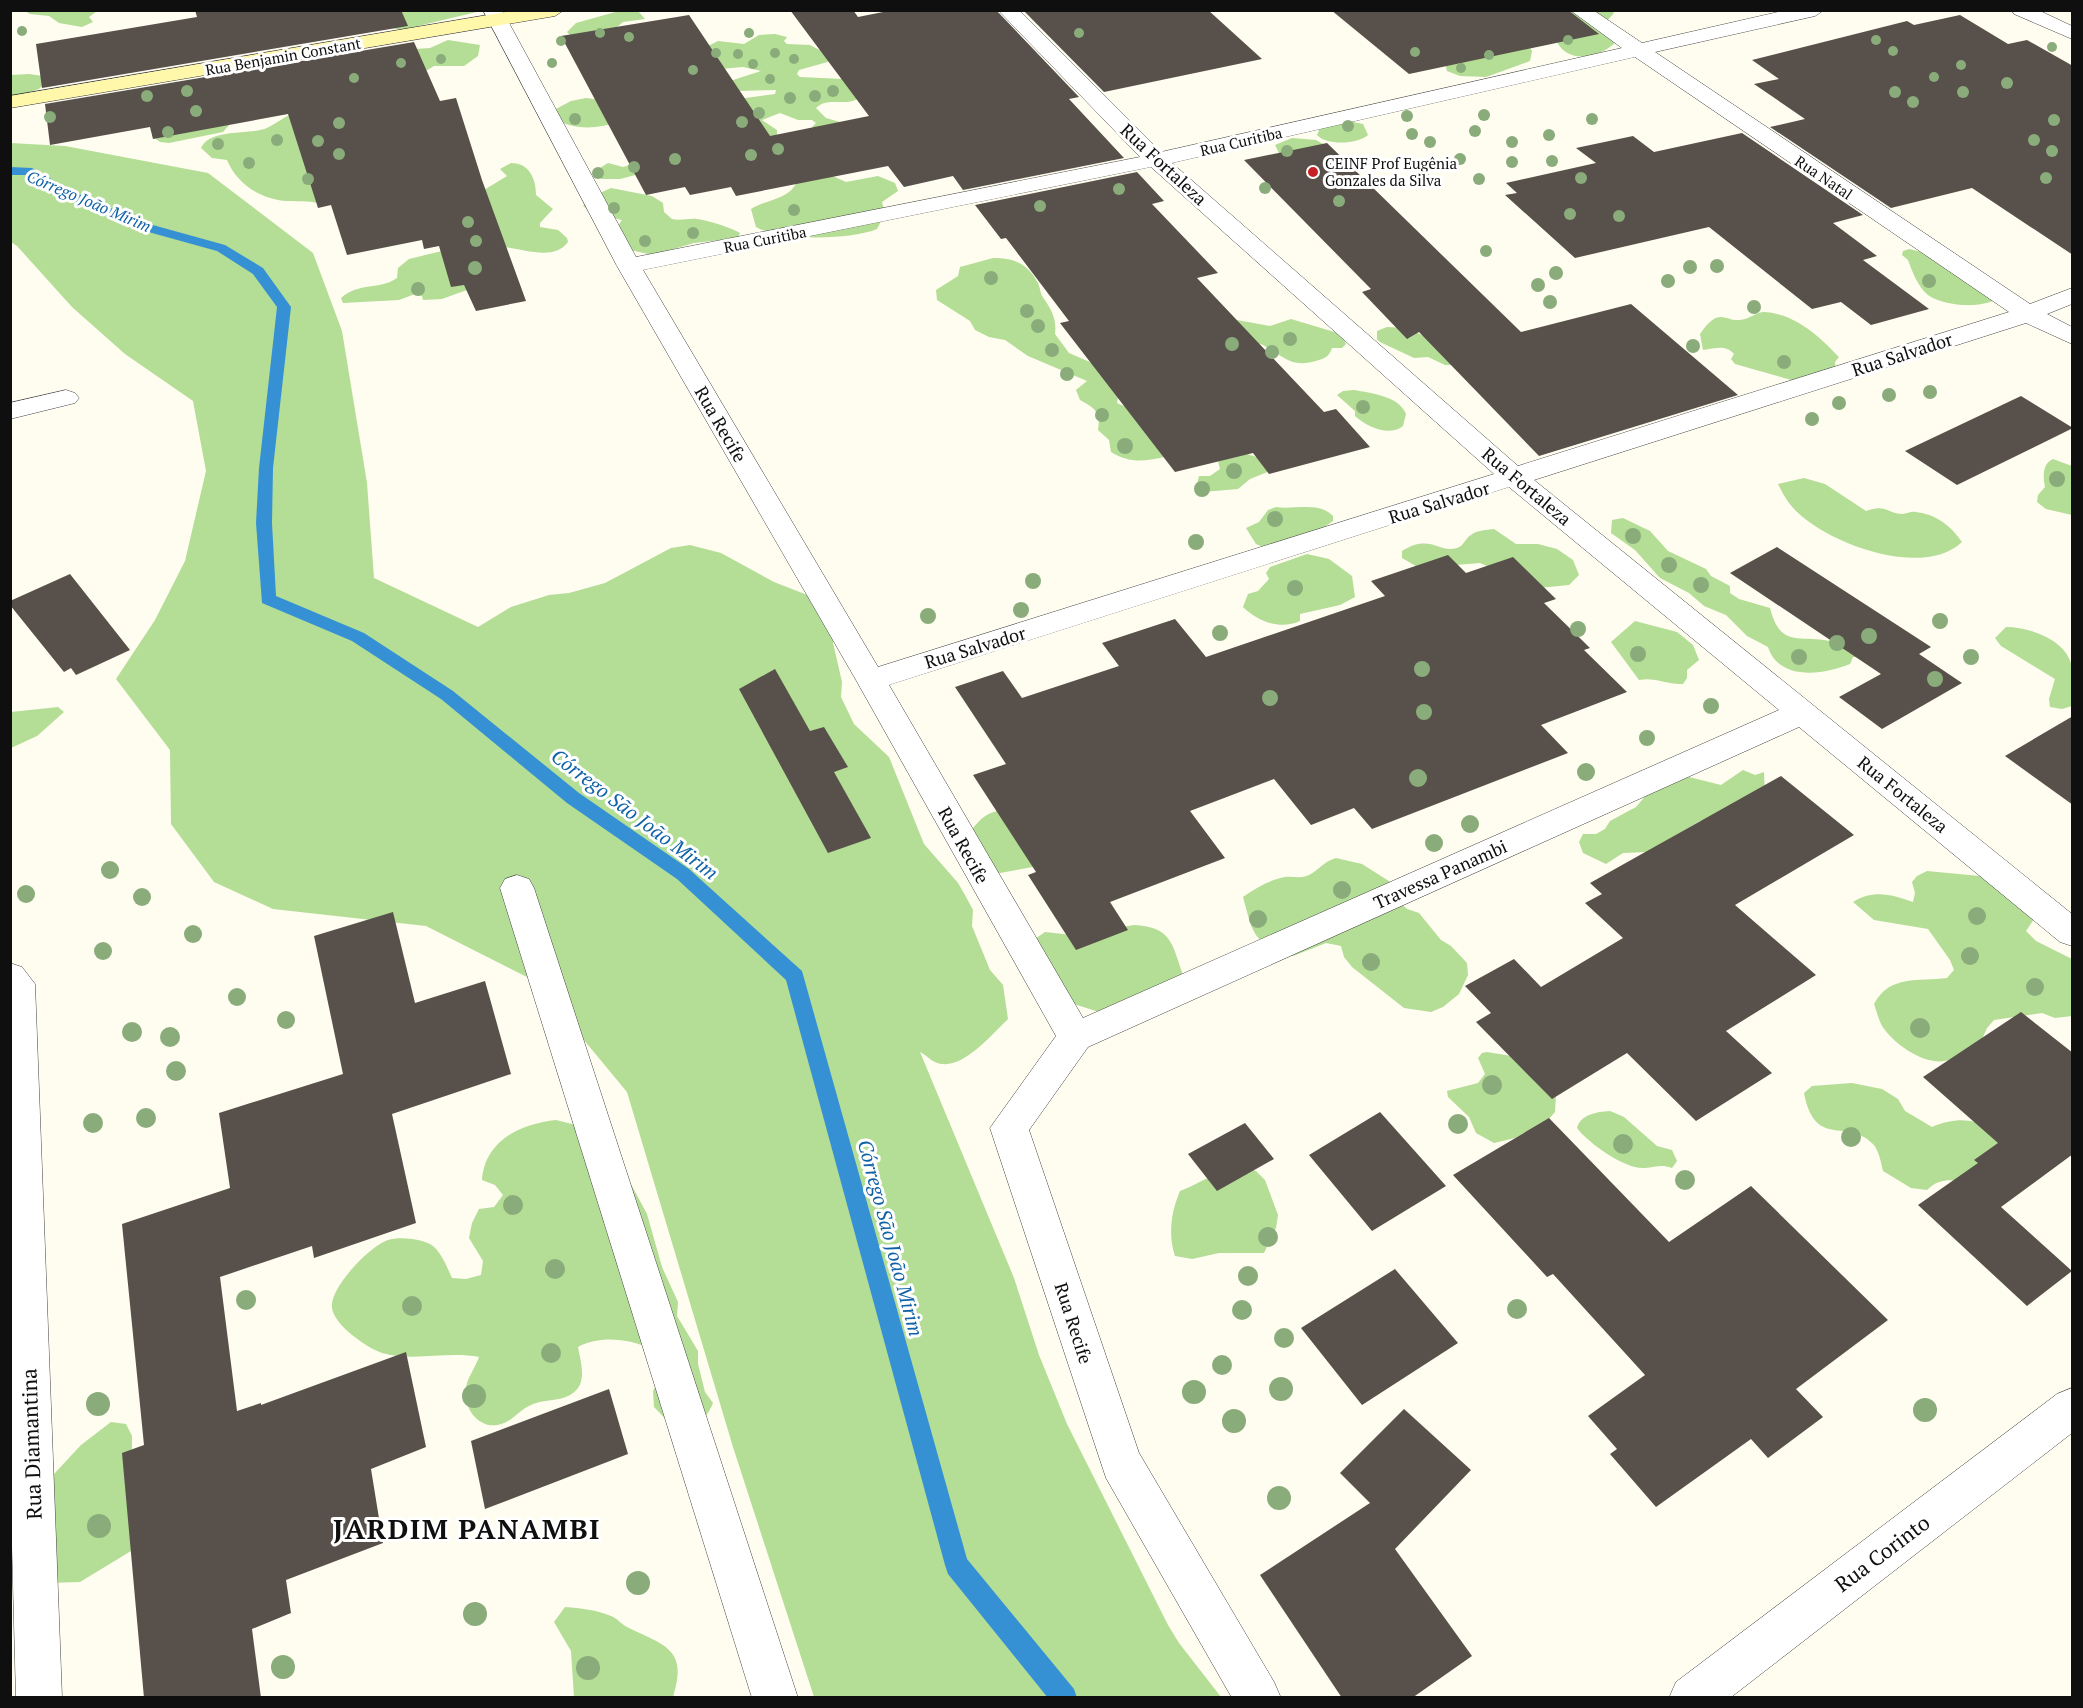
<svg xmlns="http://www.w3.org/2000/svg" width="2083" height="1708" viewBox="0 0 2083 1708" font-family="'PT Serif',serif">
<style>
.forest{fill:#b4dd96}
.lines{fill:none;stroke-linecap:round;stroke-linejoin:round}
.stream{fill:#3691d4;fill-rule:evenodd}
.building{fill:#58504a}
.street-casing{stroke:#424242;stroke-width:1}
.secondary-casing{stroke:#313131;stroke-width:1}
.street{fill:#fff;fill-rule:evenodd}
.secondary{fill:#fff8ab;fill-rule:evenodd}
.tree{fill:#8aac7b}
.poi-dot{fill:#c61f24;stroke:#fff;stroke-width:2}
.labels{text-anchor:middle;dominant-baseline:central;stroke-width:6;stroke-linejoin:round;paint-order:stroke}
.far-street-label{font-size:15px;fill:#0f0f0f;stroke:#fff}
.far-poi-label{font-size:15px;fill:#0f0f0f;stroke:#fff;text-anchor:start}
.far-water-label{font-size:16px;font-style:italic;fill:#1162a7;stroke:#fff}
.street-label{font-size:18px;fill:#0f0f0f;stroke:#fff}
.water-label{font-size:20px;font-style:italic;fill:#1162a7;stroke:#fff}
.near-street-label{font-size:21px;fill:#0f0f0f;stroke:#fff}
.near-district-label{font-size:28px;font-weight:bold;letter-spacing:1.5px;fill:#0f0f0f;stroke:#fff}
</style>
<rect width="100%" height="100%" fill="#fffcf0"/>
<g class="forest">
<polygon points="25,11 25,10 97,11 89,17 93,22 82,27 59,23 49,16 30,14"/>
<polygon points="392,11 481,11 401,30 388,27"/>
<polygon points="619,11 638,11 645,19 623,22 616,28 570,35 567,32 576,23"/>
<path d="M1507 11H1612L1614 13 1607 21 1615 43C1599 58 1568 64 1557 42Z"/>
<path d="M775 34 787 37 784 41 787 44 810 45 825 53 831 61 799 70 797 74 800 77 843 79 861 96C848 109 829 95 816 108L826 118 847 124 813 130 812 127 816 123 812 120H798L780 113 762 120 777 130V138L620 179H602L592 173 608 163 623 167 653 158 738 99 775 94 776 90 738 91 730 81 761 71 743 67 720 69 702 49 718 41 744 44 759 35Z"/>
<polygon points="448,40 480,45 478,56 464,66 434,66 424,72 415,49 430,48"/>
<polygon points="1530,48 1532,51 1530,61 1486,77 1460,76 1447,71 1445,63"/>
<polygon points="29,74 43,76 46,82 39,89 11,98 11,75"/>
<path d="M586 98 601 100 621 121C600 128 579 131 559 121L554 110 571 101Z"/>
<path d="M296 112 325 205C312 200 300 202 287 201 260 199 237 184 227 160L212 158 201 148C210 128 251 135 267 128 277 123 285 116 296 112Z"/>
<path d="M1348 121 1363 124 1368 135C1358 144 1327 146 1317 135L1320 128Z"/>
<polygon points="230,124 223,132 169,143 160,142 152,136 153,131"/>
<polygon points="1292,138 1316,140 1325,145 1281,157 1275,145"/>
<path d="M10 143 65 146 208 173 313 253 342 331 367 483 374 578 478 627 511 607 549 595 569 593 605 583 671 548 690 545 721 553 774 582 815 598 835 629 833 643 842 682 841 697 854 724 889 757 924 844 958 883 965 895 973 910 972 926 990 970 1003 985 1008 1019C992 1034 960 1074 935 1062 930 1060 925 1054 920 1052L1014 1278 1039 1355 1067 1424 1168 1625 1179 1643 1221 1697H814L733 1447 627 1092 535 981 426 926 273 909 214 882 171 824 170 750 116 679 155 620 185 561 206 471 193 401 125 354 72 307 17 246 11 242Z"/>
<path d="M511 163C529 163 536 178 536 195L553 209 540 223V227L558 230 567 238 568 242C553 262 522 248 503 247L484 190 507 176 500 169Z"/>
<path d="M828 174 846 182 878 176 895 183 898 191 882 202 885 214 877 229C851 240 780 241 756 227L751 209C765 200 791 199 797 181Z"/>
<path d="M611 188 652 196 663 203 664 212 672 219C680 221 689 218 697 219 707 220 732 228 740 233L738 238 694 243 653 255 630 250 616 229 622 220 593 213 583 206 591 197Z"/>
<path d="M1909 249 1926 253 1996 299C1981 309 1943 306 1928 295 1918 287 1912 271 1908 260L1902 255 1903 251Z"/>
<path d="M446 250 467 290 442 299 423 300 422 296 415 294 399 300 343 303 341 298C359 282 380 290 397 278L398 268 409 259Z"/>
<path d="M993 258C1014 258 1027 263 1038 283 1040 287 1040 292 1042 296 1051 309 1057 318 1055 334L1069 353 1099 366 1119 391 1117 403 1133 410 1164 457C1143 462 1129 463 1111 452L1109 440 1098 430C1101 412 1095 408 1080 400L1076 390 1087 381 1028 356 1005 340 989 337 975 330 970 321 937 300 936 290 958 276 960 267Z"/>
<path d="M1763 312C1794 313 1818 335 1839 357L1835 362 1836 373 1795 381 1735 364 1731 359 1734 354C1725 344 1715 349 1703 350L1700 334C1721 303 1725 325 1745 319 1751 317 1756 313 1763 312Z"/>
<path d="M1291 319 1341 334 1346 344 1342 348H1332C1330 355 1326 358 1319 360 1290 369 1285 357 1263 345 1258 343 1250 343 1244 342L1237 320 1270 326Z"/>
<path d="M1387 327C1421 327 1433 342 1454 365H1445L1428 357 1414 358 1380 342 1377 339V331Z"/>
<path d="M1354 390C1371 393 1399 396 1406 414L1403 426C1389 437 1367 427 1355 416V411L1337 395 1343 391Z"/>
<polygon points="1237,451 1266,460 1270,471 1250,479 1238,489 1203,492 1196,488 1199,476 1210,476 1220,469 1217,457"/>
<path d="M2053 459 2072 466V515L2046 509 2037 502 2038 495 2045 487C2043 477 2042 464 2053 459Z"/>
<path d="M1804 478 1825 484 1866 511C1887 504 1885 513 1902 514 1907 514 1911 511 1916 512 1936 514 1951 526 1962 542 1923 579 1829 544 1796 511 1788 503 1783 494 1778 484Z"/>
<path d="M1276 507C1294 510 1319 501 1333 516V521L1323 528 1265 548 1256 544 1246 528 1259 522 1268 510Z"/>
<path d="M1623 518 1650 531 1668 551 1706 569 1711 576 1730 586V593L1739 599 1770 608C1781 651 1802 633 1833 642L1838 636 1865 657H1853L1850 664C1823 675 1779 681 1768 647L1747 636 1726 615 1704 606 1689 593 1660 578 1635 550 1611 533 1612 520Z"/>
<path d="M1494 529 1516 544H1538L1557 549 1573 560 1579 575 1569 585 1539 588 1480 563 1419 568 1402 558V551C1431 533 1439 554 1457 548 1465 545 1465 538 1471 535 1477 530 1487 530 1494 529Z"/>
<path d="M1307 554 1329 559 1352 576 1355 597 1340 605 1300 614V621C1281 630 1258 622 1243 607L1248 594 1258 591 1269 579 1266 573 1270 567Z"/>
<path d="M1635 621 1677 632 1693 645 1699 660 1687 670V678L1683 684C1667 685 1656 677 1639 680L1611 642Z"/>
<path d="M2006 627C2030 627 2067 640 2072 667 2075 679 2073 694 2072 706L2062 709 2050 707 2049 699 2055 679 2001 646 1995 638Z"/>
<polygon points="58,707 64,712 37,736 11,748 11,712"/>
<polygon points="1743,770 1755,775 1764,772 1765,796 1721,816 1700,821 1647,852 1623,853 1606,864 1583,853 1579,842 1583,834 1596,834 1605,829 1610,821 1636,807 1648,793 1685,776 1721,785"/>
<path d="M1018 808 1038 866 1000 873 988 869 970 832C986 811 992 811 1018 808Z"/>
<path d="M1336 858 1362 864 1392 883 1398 901 1407 909 1419 913 1441 940 1451 946 1467 963 1468 975 1459 994 1443 1007 1431 1012 1404 1008 1352 967 1344 957 1341 946 1326 943 1293 956C1252 941 1254 937 1243 897 1256 888 1269 880 1285 877 1294 876 1301 879 1309 875 1319 870 1324 861 1336 858Z"/>
<path d="M1927 871 1990 877 2036 916 2026 931 2036 941 2072 959V1016L2055 1018 2042 1013 1994 1020 1987 1028 1979 1046C1970 1050 1960 1057 1949 1060 1927 1067 1897 1046 1885 1030 1879 1023 1877 1012 1874 1004 1890 974 1919 982 1947 978L1954 970 1950 960 1928 929 1874 920 1853 902C1874 889 1892 895 1913 902L1915 893 1912 882 1917 876Z"/>
<path d="M1134 925C1172 927 1172 944 1183 975L1099 1012 1074 1004 1035 939 1045 932 1072 935Z"/>
<polygon points="1487,1052 1517,1057 1556,1094 1555,1112 1548,1120 1515,1138 1494,1143 1476,1133 1469,1117 1448,1097 1447,1091 1478,1083 1485,1074 1478,1058 1482,1053"/>
<path d="M1852 1083 1882 1089 1898 1099 1905 1111 1932 1127C1965 1113 1989 1122 2014 1145L1977 1184C1958 1181 1942 1175 1927 1190L1911 1188 1883 1171C1881 1163 1879 1150 1873 1144 1847 1117 1815 1150 1804 1093L1812 1086Z"/>
<path d="M1610 1111 1624 1117 1657 1146 1672 1150 1677 1161 1672 1168C1661 1164 1656 1167 1645 1168 1626 1170 1588 1143 1577 1128 1581 1114 1597 1112 1610 1111Z"/>
<path d="M556 1120 584 1127 611 1147 647 1214 662 1267 678 1302 677 1316 698 1351V1364L705 1392 713 1403C705 1422 696 1427 676 1430L654 1407 653 1391 661 1377 652 1349C629 1339 601 1335 578 1347 580 1359 586 1377 578 1388 567 1403 545 1398 531 1405 521 1409 514 1419 504 1423 481 1433 462 1409 466 1387 468 1377 476 1366 479 1357 447 1351 413 1362 382 1353 367 1348 334 1325 332 1308 329 1288 370 1246 388 1240 400 1236 424 1239 433 1246 442 1254 447 1267 452 1278L466 1279 481 1275 483 1261 469 1238 472 1223 479 1209 494 1207 503 1195 495 1185 482 1180C485 1140 521 1124 556 1120Z"/>
<path d="M1243 1166 1256 1171 1265 1180 1278 1215 1276 1228 1264 1253H1219L1192 1259 1175 1256C1168 1235 1171 1212 1180 1191 1201 1183 1222 1168 1243 1166Z"/>
<polygon points="111,1422 126,1424 132,1436 131,1551 80,1582 46,1583 41,1488 81,1445"/>
<path d="M565 1607C580 1608 597 1610 611 1616 617 1618 621 1624 627 1627 663 1645 689 1648 673 1697H574L571 1651 554 1622Z"/>
</g>
<g class="lines">
<polygon class="stream" points="10,167 32,168 72,191 142,222 225,245 263,268 291,307 273,468 272,523 276,596 364,633 453,691 579,793 689,869 802,971 967,1559 1074,1689 1077,1698 1048,1698 948,1574 945,1565 786,980 677,879 567,803 441,699 352,641 262,603 256,523 259,468 277,307 253,274 217,251 134,228 64,197 26,175 10,175"/>
</g>
<g class="building">
<polygon points="195,10 401,10 408,26 42,88 36,44 197,17"/>
<polygon points="790,10 853,10 858,17 893,10 996,10 1079,97 1069,99 1124,158 963,190 953,176 904,187 888,166 736,196 731,187 690,195 685,187 646,195 561,36 689,15 770,136 869,116"/>
<polygon points="1023,10 1208,10 1262,59 1104,92"/>
<polygon points="1331,10 1568,10 1599,34 1409,74"/>
<polygon points="1960,15 2008,44 2027,40 2073,66 2073,255 1972,188 1891,208 1770,127 1805,119 1754,84 1779,79 1752,60 1907,21 1914,25"/>
<polygon points="414,42 440,101 456,98 482,180 526,301 476,311 464,285 451,287 439,246 424,249 422,240 347,255 331,205 318,208 288,114 153,139 150,127 50,145 45,104"/>
<polygon points="1742,133 1863,215 1833,223 1877,256 1863,260 1929,309 1871,325 1841,302 1812,309 1709,227 1575,258 1505,195 1517,193 1506,183 1596,163 1576,148 1633,136 1654,152"/>
<polygon points="1327,143 1521,332 1631,304 1738,395 1539,456 1419,332 1407,339 1362,292 1371,289 1244,160"/>
<polygon points="1137,172 1164,201 1152,204 1218,273 1197,278 1324,412 1336,409 1370,447 1269,474 1253,453 1175,472 1060,323 1069,321 1006,238 1001,239 975,205"/>
<polygon points="2021,396 2073,428 1957,485 1905,451"/>
<polygon points="1777,547 1931,647 1919,654 1962,683 1882,729 1839,697 1881,674 1730,573"/>
<polygon points="1448,555 1466,573 1513,557 1556,599 1544,603 1590,648 1584,650 1627,692 1541,725 1568,753 1372,829 1354,808 1311,825 1274,779 1190,811 1225,858 1110,902 1128,930 1076,950 1028,875 1036,872 973,775 1006,764 955,687 1003,671 1022,698 1119,666 1102,643 1175,619 1206,657 1385,596 1371,581"/>
<polygon points="70,574 130,650 76,675 71,668 64,672 10,605 10,601"/>
<polygon points="775,669 810,731 824,727 848,767 834,772 871,838 828,853 739,689"/>
<polygon points="2073,716 2073,805 2005,756"/>
<polygon points="1781,776 1854,835 1735,905 1816,975 1726,1031 1772,1073 1696,1121 1627,1053 1552,1099 1476,1022 1491,1013 1465,986 1514,959 1541,987 1623,938 1585,903 1602,894 1590,883"/>
<polygon points="393,912 415,1003 485,981 511,1074 392,1114 416,1223 314,1258 312,1246 220,1277 237,1411 261,1403 261,1405 406,1352 426,1447 371,1469 383,1543 286,1580 291,1613 252,1629 261,1698 144,1698 122,1453 144,1445 122,1224 230,1188 219,1113 343,1074 314,936"/>
<polygon points="2021,1012 2073,1053 2073,1154 2001,1207 2072,1271 2027,1306 1918,1205 1978,1163 1974,1160 1998,1143 1923,1077"/>
<polygon points="1380,1112 1446,1186 1372,1231 1309,1155"/>
<polygon points="1549,1118 1669,1242 1751,1186 1888,1320 1796,1389 1823,1417 1768,1458 1751,1439 1656,1507 1610,1454 1617,1449 1588,1416 1645,1375 1553,1274 1547,1277 1453,1175"/>
<polygon points="1245,1123 1274,1159 1217,1191 1188,1154"/>
<polygon points="1395,1269 1458,1343 1362,1405 1301,1328"/>
<polygon points="609,1389 628,1454 485,1509 471,1441"/>
<polygon points="1404,1409 1471,1470 1395,1549 1472,1656 1412,1698 1342,1698 1260,1575 1370,1503 1340,1473"/>
</g>
<g class="lines">
<g class="street-casing">
<g id="street">
<path d="M483 10H502L636 257 1140 157 998 10H1019L1161 152 1622 48 1570 10H1593L1642 43 1787 10H1824L1815 16 1655 52 2030 304 2072 288V304L2047 314 2072 327V344L2026 323 1534 480 2072 914V946L2060 942 1799 727 1088 1047 1029 1130 1139 1453 1274 1682 1281 1698H1232L1106 1478 990 1128 1056 1036 856 680 617 266ZM1635 57 2009 312 1518 466 1172 163ZM1151 167 1494 474 878 667 643 270ZM1509 487 1779 710 1083 1018 889 685Z"/>
<polygon points="2012,10 2038,10 2072,26 2072,39 2014,14"/>
<polygon points="66,390 75,393 79,398 75,403 10,419 10,403"/>
<polygon points="517,875 529,879 534,888 798,1698 752,1698 500,888 505,879"/>
<polygon points="10,963 22,967 35,984 62,1698 16,1698 10,1469"/>
<polygon points="2072,1388 2072,1433 1730,1698 1669,1698 1676,1682 2057,1394"/>
</g>
</g>
<g class="secondary-casing">
<polygon id="secondary" points="517,10 564,10 555,16 10,108 10,96"/>
</g>
<use href="#street" class="street"/>
<use href="#secondary" class="secondary"/>
</g>
<g class="tree">
<circle cx="22" cy="31" r="5"/>
<circle cx="600" cy="33" r="5"/>
<circle cx="749" cy="33" r="5"/>
<circle cx="1079" cy="33" r="5"/>
<circle cx="629" cy="37" r="5"/>
<circle cx="1568" cy="40" r="5"/>
<circle cx="1876" cy="40" r="5"/>
<circle cx="561" cy="41" r="5"/>
<circle cx="2052" cy="47" r="5"/>
<circle cx="1893" cy="51" r="5"/>
<circle cx="1415" cy="52" r="5"/>
<circle cx="716" cy="53" r="5"/>
<circle cx="775" cy="53" r="5"/>
<circle cx="738" cy="54" r="5"/>
<circle cx="1489" cy="55" r="5"/>
<circle cx="441" cy="59" r="5"/>
<circle cx="794" cy="59" r="5"/>
<circle cx="401" cy="63" r="5"/>
<circle cx="552" cy="63" r="5"/>
<circle cx="753" cy="64" r="5"/>
<circle cx="1961" cy="65" r="5"/>
<circle cx="1461" cy="68" r="5"/>
<circle cx="693" cy="70" r="5"/>
<circle cx="1934" cy="77" r="5"/>
<circle cx="354" cy="78" r="5"/>
<circle cx="770" cy="79" r="5"/>
<circle cx="2007" cy="83" r="6"/>
<circle cx="187" cy="91" r="6"/>
<circle cx="833" cy="91" r="6"/>
<circle cx="1895" cy="92" r="6"/>
<circle cx="1963" cy="92" r="6"/>
<circle cx="147" cy="96" r="6"/>
<circle cx="815" cy="96" r="6"/>
<circle cx="790" cy="98" r="6"/>
<circle cx="1913" cy="102" r="6"/>
<circle cx="196" cy="111" r="6"/>
<circle cx="759" cy="113" r="6"/>
<circle cx="1484" cy="115" r="6"/>
<circle cx="1407" cy="116" r="6"/>
<circle cx="50" cy="117" r="6"/>
<circle cx="575" cy="119" r="6"/>
<circle cx="1592" cy="119" r="6"/>
<circle cx="2054" cy="120" r="6"/>
<circle cx="742" cy="122" r="6"/>
<circle cx="339" cy="123" r="6"/>
<circle cx="1348" cy="126" r="6"/>
<circle cx="1475" cy="131" r="6"/>
<circle cx="168" cy="132" r="6"/>
<circle cx="1412" cy="134" r="6"/>
<circle cx="1549" cy="135" r="6"/>
<circle cx="277" cy="140" r="6"/>
<circle cx="2034" cy="140" r="6"/>
<circle cx="318" cy="141" r="6"/>
<circle cx="1430" cy="142" r="6"/>
<circle cx="1512" cy="142" r="6"/>
<circle cx="218" cy="144" r="6"/>
<circle cx="778" cy="149" r="6"/>
<circle cx="1287" cy="151" r="6"/>
<circle cx="2052" cy="151" r="6"/>
<circle cx="339" cy="154" r="6"/>
<circle cx="751" cy="155" r="6"/>
<circle cx="675" cy="159" r="6"/>
<circle cx="1460" cy="159" r="6"/>
<circle cx="1552" cy="161" r="6"/>
<circle cx="1512" cy="162" r="6"/>
<circle cx="249" cy="163" r="6"/>
<circle cx="634" cy="167" r="6"/>
<circle cx="598" cy="173" r="6"/>
<circle cx="1423" cy="176" r="6"/>
<circle cx="1581" cy="178" r="6"/>
<circle cx="2046" cy="178" r="6"/>
<circle cx="308" cy="179" r="6"/>
<circle cx="1479" cy="179" r="6"/>
<circle cx="1265" cy="188" r="6"/>
<circle cx="1119" cy="189" r="6"/>
<circle cx="1339" cy="201" r="6"/>
<circle cx="1040" cy="206" r="6"/>
<circle cx="614" cy="208" r="6"/>
<circle cx="794" cy="210" r="6"/>
<circle cx="1570" cy="214" r="6"/>
<circle cx="1619" cy="216" r="6"/>
<circle cx="468" cy="222" r="6"/>
<circle cx="693" cy="233" r="6"/>
<circle cx="476" cy="241" r="6"/>
<circle cx="645" cy="241" r="6"/>
<circle cx="1486" cy="251" r="6"/>
<circle cx="1717" cy="266" r="7"/>
<circle cx="1690" cy="267" r="7"/>
<circle cx="475" cy="268" r="7"/>
<circle cx="1556" cy="273" r="7"/>
<circle cx="991" cy="278" r="7"/>
<circle cx="1668" cy="281" r="7"/>
<circle cx="1929" cy="281" r="7"/>
<circle cx="1538" cy="285" r="7"/>
<circle cx="418" cy="289" r="7"/>
<circle cx="1550" cy="302" r="7"/>
<circle cx="1754" cy="307" r="7"/>
<circle cx="1027" cy="311" r="7"/>
<circle cx="1038" cy="326" r="7"/>
<circle cx="1290" cy="339" r="7"/>
<circle cx="1232" cy="344" r="7"/>
<circle cx="1693" cy="346" r="7"/>
<circle cx="1052" cy="350" r="7"/>
<circle cx="1272" cy="352" r="7"/>
<circle cx="1784" cy="362" r="7"/>
<circle cx="1067" cy="374" r="7"/>
<circle cx="1930" cy="392" r="7"/>
<circle cx="1889" cy="395" r="7"/>
<circle cx="1839" cy="403" r="7"/>
<circle cx="1363" cy="407" r="7"/>
<circle cx="1102" cy="415" r="7"/>
<circle cx="1812" cy="419" r="7"/>
<circle cx="1125" cy="446" r="8"/>
<circle cx="1234" cy="471" r="8"/>
<circle cx="2057" cy="479" r="8"/>
<circle cx="1202" cy="489" r="8"/>
<circle cx="1275" cy="519" r="8"/>
<circle cx="1633" cy="536" r="8"/>
<circle cx="1196" cy="542" r="8"/>
<circle cx="1669" cy="565" r="8"/>
<circle cx="1033" cy="581" r="8"/>
<circle cx="1701" cy="585" r="8"/>
<circle cx="1295" cy="588" r="8"/>
<circle cx="1021" cy="610" r="8"/>
<circle cx="928" cy="616" r="8"/>
<circle cx="1940" cy="621" r="8"/>
<circle cx="1578" cy="629" r="8"/>
<circle cx="1220" cy="633" r="8"/>
<circle cx="1869" cy="636" r="8"/>
<circle cx="1837" cy="643" r="8"/>
<circle cx="1638" cy="654" r="8"/>
<circle cx="1799" cy="657" r="8"/>
<circle cx="1971" cy="657" r="8"/>
<circle cx="1422" cy="669" r="8"/>
<circle cx="1935" cy="679" r="8"/>
<circle cx="1270" cy="698" r="8"/>
<circle cx="1711" cy="706" r="8"/>
<circle cx="1424" cy="712" r="8"/>
<circle cx="1647" cy="738" r="8"/>
<circle cx="1586" cy="772" r="9"/>
<circle cx="1418" cy="778" r="9"/>
<circle cx="1470" cy="824" r="9"/>
<circle cx="1434" cy="843" r="9"/>
<circle cx="110" cy="870" r="9"/>
<circle cx="1342" cy="890" r="9"/>
<circle cx="26" cy="894" r="9"/>
<circle cx="142" cy="897" r="9"/>
<circle cx="1977" cy="916" r="9"/>
<circle cx="1258" cy="919" r="9"/>
<circle cx="193" cy="934" r="9"/>
<circle cx="103" cy="951" r="9"/>
<circle cx="1970" cy="956" r="9"/>
<circle cx="1371" cy="962" r="9"/>
<circle cx="2035" cy="987" r="9"/>
<circle cx="237" cy="997" r="9"/>
<circle cx="286" cy="1020" r="9"/>
<circle cx="1920" cy="1028" r="10"/>
<circle cx="132" cy="1032" r="10"/>
<circle cx="170" cy="1037" r="10"/>
<circle cx="176" cy="1071" r="10"/>
<circle cx="1492" cy="1085" r="10"/>
<circle cx="146" cy="1118" r="10"/>
<circle cx="93" cy="1123" r="10"/>
<circle cx="1458" cy="1124" r="10"/>
<circle cx="1851" cy="1137" r="10"/>
<circle cx="1623" cy="1144" r="10"/>
<circle cx="1685" cy="1180" r="10"/>
<circle cx="513" cy="1205" r="10"/>
<circle cx="1268" cy="1237" r="10"/>
<circle cx="555" cy="1269" r="10"/>
<circle cx="1248" cy="1276" r="10"/>
<circle cx="246" cy="1300" r="10"/>
<circle cx="412" cy="1306" r="10"/>
<circle cx="1517" cy="1309" r="10"/>
<circle cx="1242" cy="1310" r="10"/>
<circle cx="1284" cy="1338" r="10"/>
<circle cx="551" cy="1353" r="10"/>
<circle cx="1222" cy="1365" r="10"/>
<circle cx="1281" cy="1389" r="12"/>
<circle cx="1194" cy="1392" r="12"/>
<circle cx="474" cy="1396" r="12"/>
<circle cx="98" cy="1404" r="12"/>
<circle cx="1925" cy="1410" r="12"/>
<circle cx="1234" cy="1421" r="12"/>
<circle cx="1279" cy="1498" r="12"/>
<circle cx="99" cy="1526" r="12"/>
<circle cx="638" cy="1583" r="12"/>
<circle cx="475" cy="1614" r="12"/>
<circle cx="283" cy="1667" r="12"/>
<circle cx="588" cy="1668" r="12"/>
</g>
<circle class="poi-dot" cx="1313" cy="172" r="6"/>
<g class="labels">
<g class="far-street-label">
<text transform="translate(283 56) rotate(-10)">Rua Benjamin Constant</text>
<text transform="translate(1241 141) rotate(-13)">Rua Curitiba</text>
<text transform="translate(1824 177) rotate(34)">Rua Natal</text>
<text transform="translate(765 239) rotate(-11)">Rua Curitiba</text>
</g>
<g class="far-poi-label">
<text x="1325" y="163">CEINF Prof Eugênia<tspan x="1325" dy="17">Gonzales da Silva</tspan></text>
</g>
<g class="far-water-label">
<text transform="translate(89 201) rotate(23)">Córrego João Mirim</text>
</g>
<g class="street-label">
<text transform="translate(1164 164) rotate(43)">Rua Fortaleza</text>
<text transform="translate(1902 354) rotate(-18)">Rua Salvador</text>
<text transform="translate(721 424) rotate(60)">Rua Recife</text>
<text transform="translate(1527 486) rotate(40)">Rua Fortaleza</text>
<text transform="translate(1439 502) rotate(-17)">Rua Salvador</text>
<text transform="translate(975 647) rotate(-17)">Rua Salvador</text>
<text transform="translate(1903 794) rotate(39)">Rua Fortaleza</text>
<text transform="translate(964 845) rotate(61)">Rua Recife</text>
<text transform="translate(1440 874) rotate(-24)">Travessa Panambi</text>
<text transform="translate(1074 1323) rotate(72)">Rua Recife</text>
</g>
<g class="water-label">
<text transform="translate(635 814) rotate(37)">Córrego São João Mirim</text>
<text transform="translate(891 1238) rotate(75)">Córrego São João Mirim</text>
</g>
<g class="near-street-label">
<text transform="translate(31 1444) rotate(-92)">Rua Diamantina</text>
<text transform="translate(1882 1553) rotate(-37)">Rua Corinto</text>
</g>
<g class="near-district-label">
<text x="467" y="1528">JARDIM PANAMBI</text>
</g>
</g>
<rect width="2083" height="1708" fill="none" stroke="#0f0f0f" stroke-width="24"/>
</svg>
